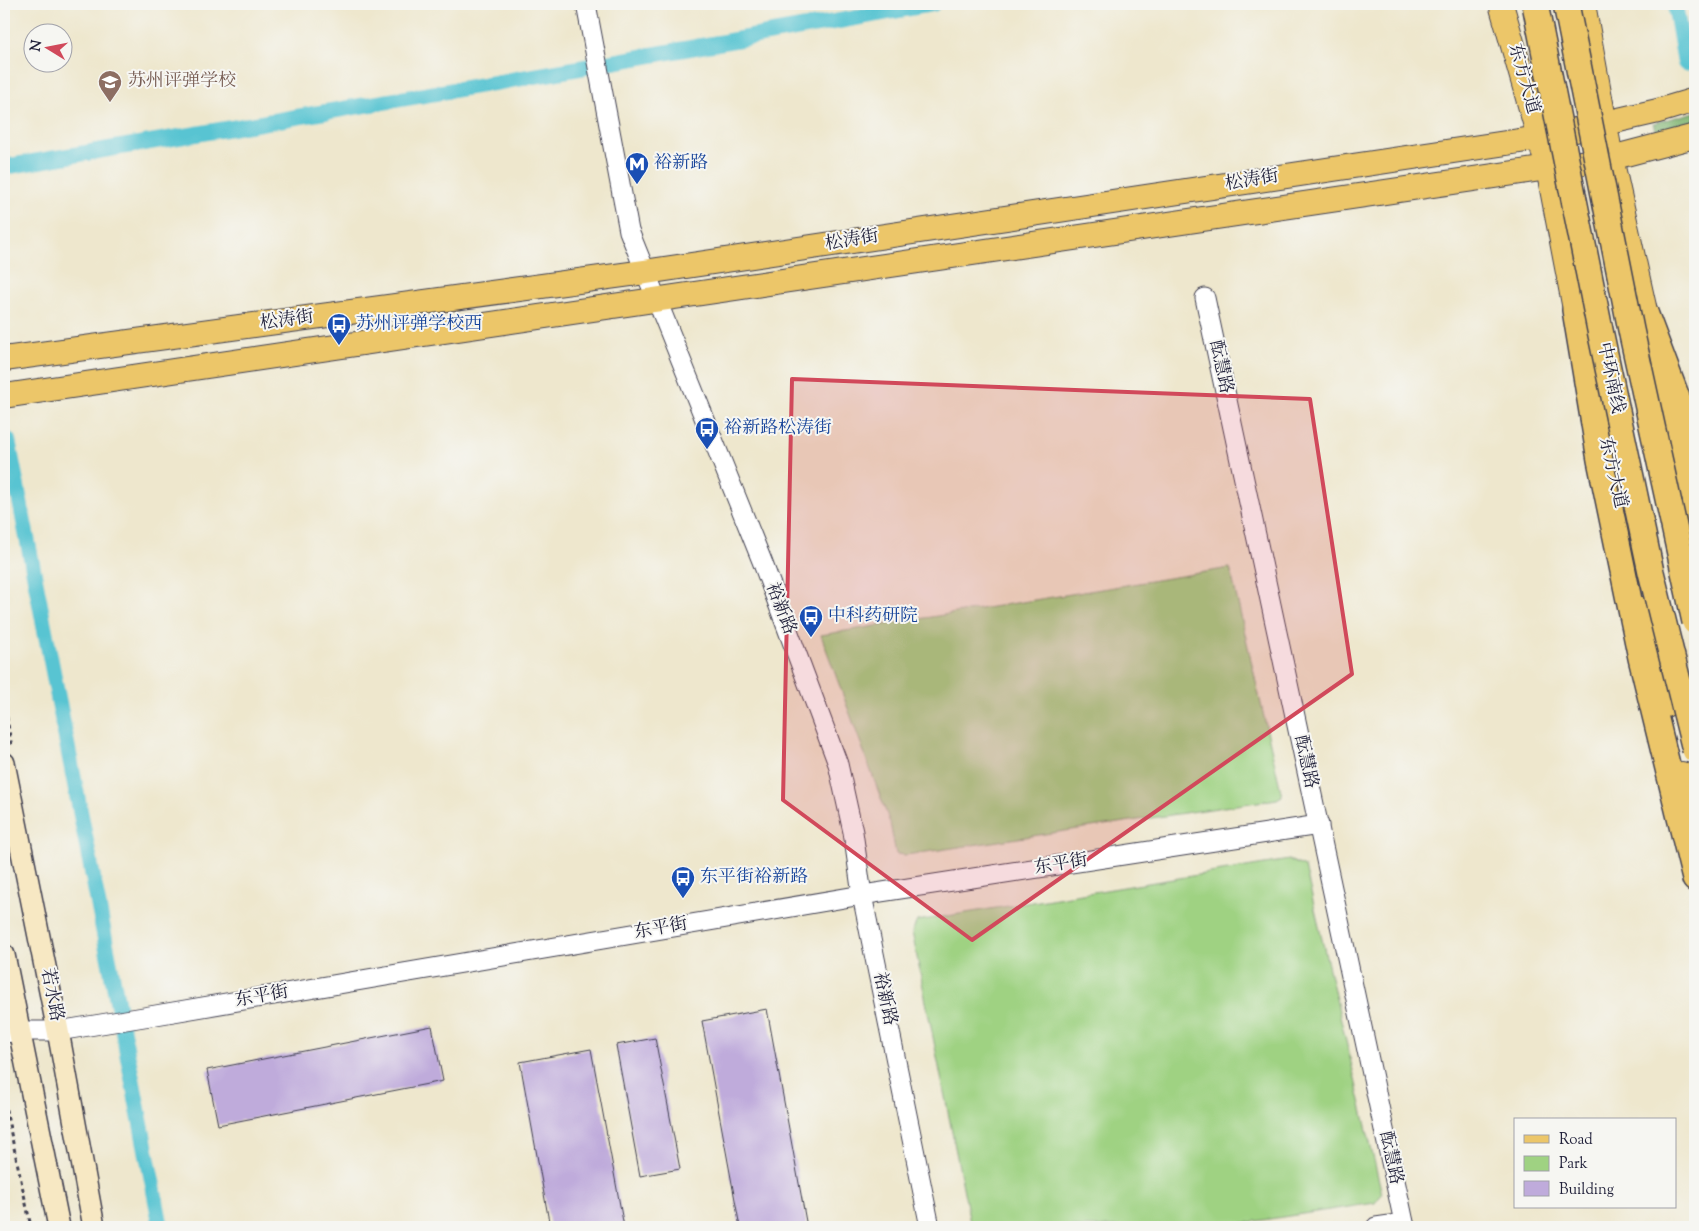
<svg xmlns="http://www.w3.org/2000/svg" width="1699" height="1231" viewBox="0 0 1699 1231" font-family="'Sorts Mill Goudy','Noto Serif SC',serif">
<style>
.green{fill:#9fd282;stroke:#607a5e}
.forest{fill:#7fb470;stroke:#506b56}
.lines{fill:none;stroke-linecap:round;stroke-linejoin:round}
.canal{stroke:#58c4d2;stroke-width:16}
.building{fill:#bfabdb}
.tertiary-casing{stroke:#414051;stroke-width:21}
.secondary-casing{stroke:#414051;stroke-width:24}
.primary-casing{stroke:#414051;stroke-width:26}
.trunk-casing{stroke:#414051;stroke-width:28}
.path{stroke:#414051;stroke-width:3;stroke-dasharray:4 4;stroke-linecap:butt}
.tertiary{stroke:#fff;stroke-width:19}
.secondary{stroke:#f7e8c3;stroke-width:21}
.primary{stroke:#ecc669;stroke-width:24}
.trunk{stroke:#ecc669;stroke-width:25}
.trunk-bridge-casing{stroke:#414051;stroke-width:28;stroke-linecap:butt}
.trunk-bridge{stroke:#ecc669;stroke-width:25}
.marked{fill:#d1495b;fill-opacity:0.2;stroke:#d1495b;stroke-width:4;stroke-linejoin:round}
.labels{text-anchor:middle;dominant-baseline:central;stroke-width:4;stroke-linejoin:round;paint-order:stroke}
.street-label{font-size:18px;fill:#22223b;stroke:#f6f6f2}
.education-label{font-size:18px;fill:#785e54;stroke:#f6f6f2;text-anchor:start}
.transit-label{font-size:18px;fill:#164399;stroke:#f6f6f2;text-anchor:start}
</style>
<rect width="100%" height="100%" fill="#f6f6f2"/>
<filter id="ink" filterUnits="userSpaceOnUse"><feTurbulence type="fractalNoise" baseFrequency=".02" numOctaves="2"/><feDisplacementMap in="SourceGraphic" scale="10" xChannelSelector="R" yChannelSelector="G"/><feConvolveMatrix kernelMatrix="1 2 1 2 8 2 1 2 1" color-interpolation-filters="sRGB"/></filter>
<filter id="wash" filterUnits="userSpaceOnUse"><feTurbulence type="fractalNoise" baseFrequency=".0096" numOctaves="4" result="noise"/><feDisplacementMap in="SourceGraphic" scale="20" xChannelSelector="R" yChannelSelector="G"/><feGaussianBlur stdDeviation="1.12" result="paint"/><feColorMatrix in="noise" values="0 0 0 0 0 0 0 0 0 0 0 0 0 0 0 0 0 1.4 0 .05"/><feComposite in="paint" operator="in"/></filter>
<g filter="url(#wash)">
<rect width="100%" height="100%" fill="#eee7cd"/>
<g class="green">
<polygon points="1230,568 1282,796 1277,799 906,855 896,854 890,823 821,635"/>
<polygon points="1289,860 1305,867 1382,1194 1375,1203 1217,1227 971,1227 912,932 917,921"/>
</g>
<polygon class="forest" points="1695,112 1695,127 1657,137 1653,123"/>
<g class="lines">
<g class="canal">
<polyline points="1675,4 1685,63"/>
<polyline points="4,167 552,73 933,4"/>
<polyline points="8,440 161,1227"/>
</g>
</g>
<g id="blocks">
<g class="building">
<polygon points="767,1009 807,1227 740,1227 702,1021"/>
<polygon points="432,1026 443,1081 218,1125 207,1070"/>
<polygon points="655,1038 680,1169 640,1176 616,1045"/>
<polygon points="591,1049 624,1227 550,1227 520,1062"/>
</g>
</g>
</g>
<g filter="url(#ink)">
<use href="#blocks" fill-opacity="0" stroke="#414051" stroke-width="1"/>
<g class="lines">
<g class="tertiary-casing">
<g id="tertiary">
<polyline points="586,4 629,231 762,561 838,764 853,832 862,895 930,1227"/>
<polyline points="1205,298 1405,1227"/>
<polyline points="4,1033 19,1031 58,1031 150,1016 862,895 1319,825"/>
<polyline points="1376,1227 1404,1223"/>
</g>
</g>
<g class="secondary-casing">
<g id="secondary">
<polyline points="4,763 58,1031 94,1227"/>
<polyline points="4,955 59,1227"/>
</g>
</g>
<g class="primary-casing">
<g id="primary">
<polyline points="1501,4 1548,168 1579,330"/>
<polyline points="1583,4 1611,158 1649,329"/>
<polyline points="4,359 645,272 1540,138 1658,111 1695,100"/>
<polyline points="1659,374 1695,531"/>
<polyline points="4,396 1548,168 1611,158 1695,136"/>
<polyline points="1643,609 1665,705"/>
<polyline points="1682,774 1695,826"/>
</g>
</g>
<g class="trunk-casing">
<g id="trunk">
<polyline points="1575,310 1600,460 1641,658 1695,879"/>
<polyline points="1644,310 1685,419 1695,469"/>
</g>
</g>
<g class="path">
<polyline points="4,701 12,748"/>
<polyline points="4,1101 31,1227"/>
</g>
<use href="#tertiary" class="tertiary"/>
<use href="#secondary" class="secondary"/>
<use href="#primary" class="primary"/>
<use href="#trunk" class="trunk"/>
<g class="trunk-bridge-casing">
<g id="trunk-bridge">
<polyline points="1535,4 1601,335 1651,572 1695,750"/>
<polyline points="1566,4 1631,330 1695,622"/>
</g>
</g>
<use href="#trunk-bridge" class="trunk-bridge"/>
</g>
</g>
<path class="marked" d="M792 379 1310 399 1352 674 972 940 783 800Z"/>
<defs>
<g id="school-pin" transform="scale(1.25)"><path d="M0 17L-7.5 6A9.5 9.5 0 1 1 7.5 6Z" fill="#8d6e63" stroke="#f6f6f2"/><path d="M0-5L7-2L0 1L-7-2ZM-4 1L0 2.5L4 1V4Q0 6-4 4Z" fill="#fff"/></g>
<g id="metro-pin" transform="scale(1.25)"><path d="M0 17L-7.5 6A9.5 9.5 0 1 1 7.5 6Z" fill="#1a4fb4" stroke="#f6f6f2"/><path d="M-5.5 5V-5H-3L0 0L3-5H5.5V5H3V-.5L0 4L-3-.5V5Z" fill="#fff"/></g>
<g id="bus-pin" transform="scale(1.25)"><path d="M0 17L-7.5 6A9.5 9.5 0 1 1 7.5 6Z" fill="#1a4fb4" stroke="#f6f6f2"/><path d="M-5-6H5V4H4V6H2V4H-2V6H-4V4H-5ZM-3.5-4V0h7V-4ZM-3.5 1.2v1.5H-2V1.2ZM2 1.2v1.5H3.5V1.2Z" fill="#fff"/></g>
</defs>
<g fill-rule="evenodd">
<use href="#school-pin" x="110" y="82"/>
<use href="#metro-pin" x="637" y="164"/>
<use href="#bus-pin" x="339" y="325"/>
<use href="#bus-pin" x="707" y="429"/>
<use href="#bus-pin" x="811" y="617"/>
<use href="#bus-pin" x="683" y="878"/>
</g>
<g class="labels">
<g class="street-label">
<text transform="translate(1523 79) rotate(74)">东方大道</text>
<text transform="translate(1252 181) rotate(-9)">松涛街</text>
<text transform="translate(852 241) rotate(-9)">松涛街</text>
<text transform="translate(287 321) rotate(-8)">松涛街</text>
<text transform="translate(1220 367) rotate(78)">酝慧路</text>
<text transform="translate(1610 378) rotate(78)">中环南线</text>
<text transform="translate(1612 473) rotate(77)">东方大道</text>
<text transform="translate(780 609) rotate(69)">裕新路</text>
<text transform="translate(1305 762) rotate(78)">酝慧路</text>
<text transform="translate(1061 865) rotate(-9)">东平街</text>
<text transform="translate(661 929) rotate(-10)">东平街</text>
<text transform="translate(51 995) rotate(79)">若水路</text>
<text transform="translate(262 997) rotate(-10)">东平街</text>
<text transform="translate(884 999) rotate(78)">裕新路</text>
<text transform="translate(1390 1158) rotate(78)">酝慧路</text>
</g>
<g class="education-label">
<text x="128" y="82">苏州评弹学校</text>
</g>
<g class="transit-label">
<text x="654" y="164">裕新路</text>
<text x="356" y="325">苏州评弹学校西</text>
<text x="724" y="429">裕新路松涛街</text>
<text x="828" y="617">中科药研院</text>
<text x="700" y="878">东平街裕新路</text>
</g>
</g>
<rect width="1699" height="1231" fill="none" stroke="#f6f6f2" stroke-width="20"/>
<rect x="1514" y="1118" width="162" height="90" fill="#f6f6f2" stroke="#a1a1a9"/>
<rect x="1524" y="1135" width="25" height="8" fill="#ecc669" stroke="#a1a1a9"/>
<text x="1559" y="1144" font-size="15" fill="#22223b">Road</text>
<rect x="1524" y="1156" width="25" height="15" fill="#9fd282" stroke="#a1a1a9"/>
<text x="1559" y="1168" font-size="15" fill="#22223b">Park</text>
<rect x="1524" y="1181" width="25" height="15" fill="#bfabdb" stroke="#a1a1a9"/>
<text x="1559" y="1194" font-size="15" fill="#22223b">Building</text>
<g transform="translate(48 48) rotate(280)"><circle r="24" fill="#f6f6f2" stroke="#a1a1a9"/>
<path d="M0-4L9 19L0 12L-9 19Z" fill="#d1495b"/>
<text y="-8" font-size="14" font-weight="bold" text-anchor="middle" fill="#22223b">N</text>
</g>
</svg>
